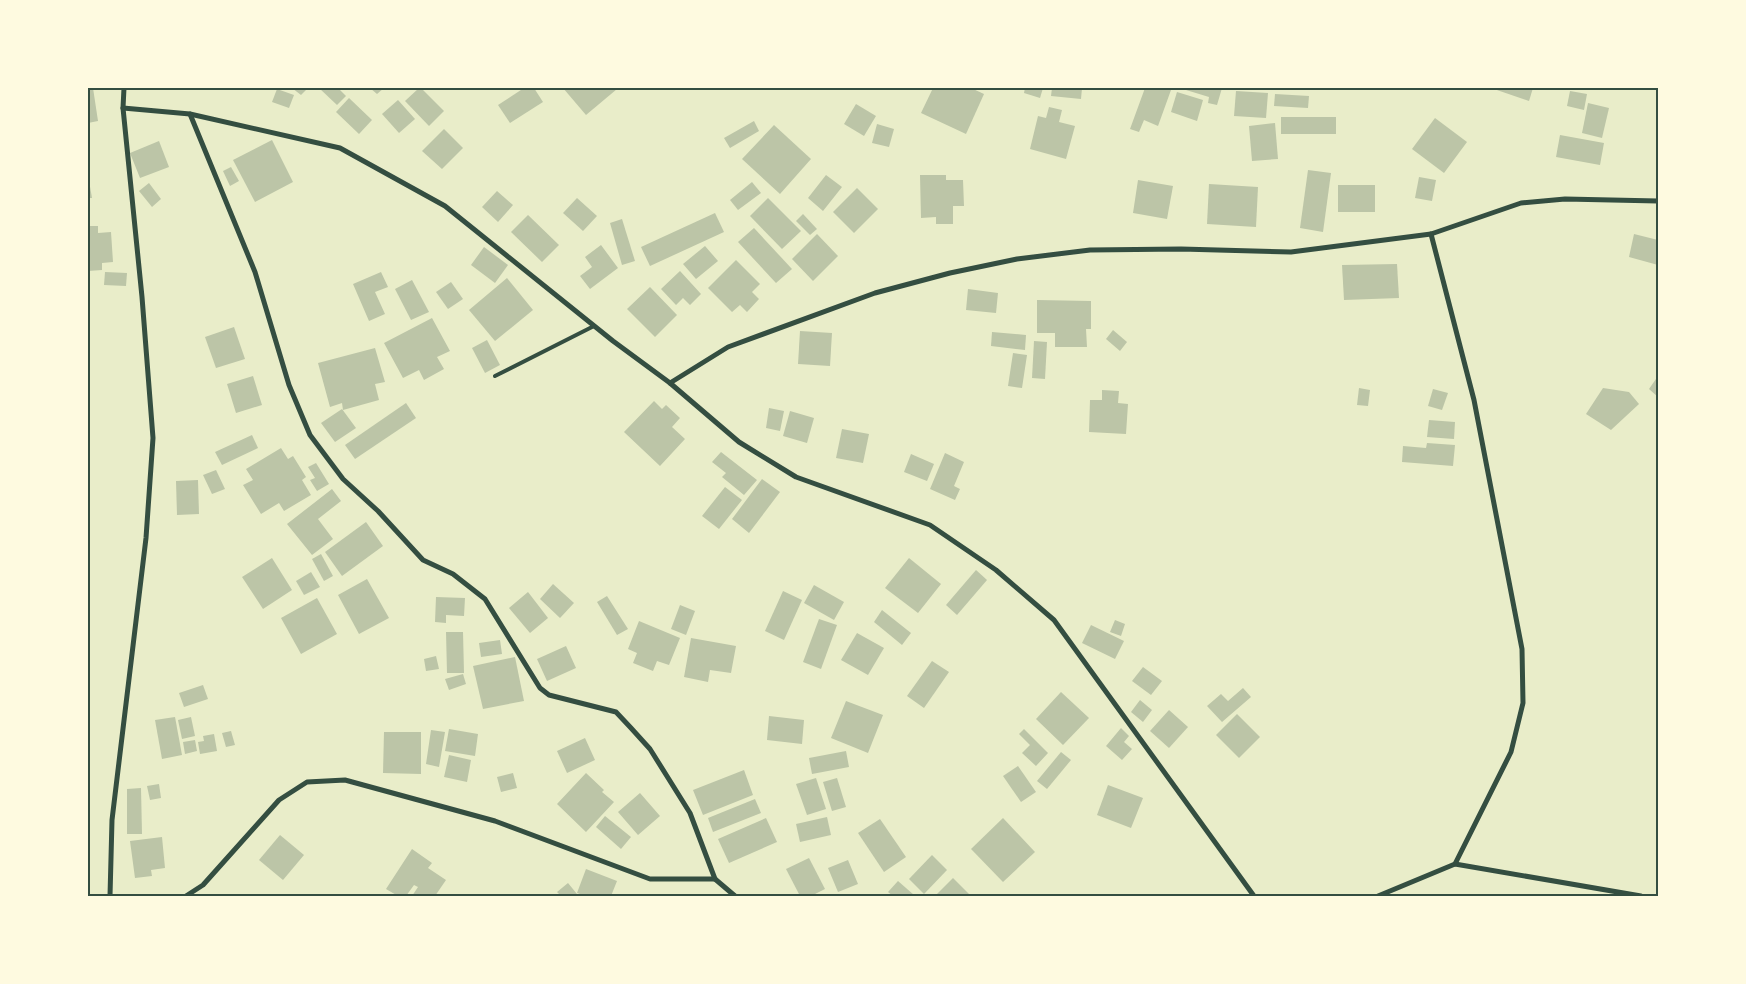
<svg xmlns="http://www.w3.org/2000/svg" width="1746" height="984" viewBox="0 0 1746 984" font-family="Karla,sans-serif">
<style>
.building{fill:#bcc5a7}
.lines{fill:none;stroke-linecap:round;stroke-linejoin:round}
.service{stroke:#344e41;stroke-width:4}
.minor{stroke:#344e41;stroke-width:5}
.neatline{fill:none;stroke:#344e41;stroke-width:2}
</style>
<rect width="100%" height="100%" fill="#e9edc9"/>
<g class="building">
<polygon points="88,88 93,88 98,121 88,123"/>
<polygon points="292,88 308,88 301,95"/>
<polygon points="319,88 338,88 346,96 337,105"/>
<polygon points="370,88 384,88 377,94"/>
<polygon points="419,88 421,88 444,111 429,126 405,101"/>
<polygon points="524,88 534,88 543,102 510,123 498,105"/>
<polygon points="563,88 616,88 617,89 586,115"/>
<polygon points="933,88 971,88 984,94 966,134 921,113"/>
<polygon points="1025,88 1043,88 1040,98 1024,93"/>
<polygon points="1052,88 1082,88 1081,99 1051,96"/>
<polygon points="1145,88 1163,88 1171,90 1158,126 1144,120 1139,132 1130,129"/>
<polygon points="1187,88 1222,88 1217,105 1208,103 1209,97 1186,90"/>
<polygon points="1491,88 1533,88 1529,101"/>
<polygon points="277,89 294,95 289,108 272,102"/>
<polygon points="1236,91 1268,93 1266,118 1234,116"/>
<polygon points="1570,91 1587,94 1584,110 1567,106"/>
<polygon points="1177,92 1203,100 1197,121 1171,112"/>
<polygon points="1275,94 1309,96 1308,108 1274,106"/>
<polygon points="349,98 372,120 359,134 336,112"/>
<polygon points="398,100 415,119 399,133 382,114"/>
<polygon points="1588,103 1609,108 1602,138 1582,133"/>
<polygon points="856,104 876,116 864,136 844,124"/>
<polygon points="1049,107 1062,110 1059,122 1075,126 1066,159 1030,149 1038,116 1046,118"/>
<rect x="1281" y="117" width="55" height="17"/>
<polygon points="1435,118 1467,142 1444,173 1412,149"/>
<polygon points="754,121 759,131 730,148 724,138"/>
<polygon points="1275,123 1278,159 1252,161 1249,126"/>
<polygon points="877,124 894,129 889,147 872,143"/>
<polygon points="774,125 811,159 780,194 742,159"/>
<polygon points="444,129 463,148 442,169 422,151"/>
<polygon points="1560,135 1604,143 1600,165 1556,157"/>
<polygon points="272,140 293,182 255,202 233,160"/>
<polygon points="159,141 169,167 140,178 130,153"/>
<polygon points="231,167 239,181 230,186 223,171"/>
<polygon points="1308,170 1331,173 1323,232 1300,228"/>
<polygon points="826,175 842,187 823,211 808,198"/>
<polygon points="920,175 946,175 946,180 963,180 964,206 953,206 953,224 936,224 936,217 921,218"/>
<polygon points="1419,177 1436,180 1432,201 1415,198"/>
<polygon points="1138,180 1173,186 1167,219 1133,213"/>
<polygon points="88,181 89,181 92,198 88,198"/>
<polygon points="752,182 761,193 738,210 730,200"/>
<polygon points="149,183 161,199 152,207 139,191"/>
<polygon points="1209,184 1258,187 1256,227 1207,224"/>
<rect x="1338" y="185" width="37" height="27"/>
<polygon points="857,188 878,209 854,233 833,212"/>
<polygon points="497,191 513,205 498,222 482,207"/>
<polygon points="577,198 597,216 583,231 563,213"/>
<polygon points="768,198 801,231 782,249 750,216"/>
<polygon points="715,213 724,232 650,266 641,247"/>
<polygon points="803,214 817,229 810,235 796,221"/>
<polygon points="528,215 559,245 542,262 511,232"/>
<polygon points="622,219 635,261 622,265 610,223"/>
<polygon points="88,226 98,226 98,233 111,232 113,262 102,263 102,270 88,271"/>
<polygon points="754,228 792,269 776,283 738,242"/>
<polygon points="817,234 838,256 813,281 792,259"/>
<polygon points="1634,234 1658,240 1658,265 1629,257"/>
<polygon points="601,245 618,268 590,289 580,276 592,267 585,257"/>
<polygon points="705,246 718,261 696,279 683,264"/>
<polygon points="484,247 508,265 495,283 471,265"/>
<polygon points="736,260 760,284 752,292 759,299 747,312 740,305 732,312 708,288"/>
<polygon points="1397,264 1399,298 1344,300 1342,265"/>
<polygon points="680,271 701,294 690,305 683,298 676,305 661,289"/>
<polygon points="105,272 127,273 126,286 104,285"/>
<polygon points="381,272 388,287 375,292 385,314 369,321 353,284"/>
<polygon points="507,278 533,310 495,341 469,310"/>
<polygon points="412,280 429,312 411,320 395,289"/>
<polygon points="451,282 463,299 448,309 436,292"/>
<polygon points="650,287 677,315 655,337 627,309"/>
<polygon points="968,289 998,293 996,313 966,310"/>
<polygon points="1037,300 1091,301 1091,329 1086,329 1087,347 1055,347 1055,333 1037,333"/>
<polygon points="432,318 450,351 437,357 444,369 424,380 419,370 403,378 384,343"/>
<polygon points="234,327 245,359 216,368 205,337"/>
<polygon points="1113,330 1127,342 1120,351 1106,339"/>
<polygon points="800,331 832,333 830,366 798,364"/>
<polygon points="992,332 1026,335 1025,350 991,346"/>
<polygon points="487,340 500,365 485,373 472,348"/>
<polygon points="1034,341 1047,342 1045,379 1032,378"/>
<polygon points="375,348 385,382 375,384 379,400 343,410 342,403 330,407 318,363"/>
<polygon points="1013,353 1027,355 1022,388 1008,386"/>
<polygon points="253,376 262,405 236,413 227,384"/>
<polygon points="1658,376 1658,397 1649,389"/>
<polygon points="1359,388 1370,390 1368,406 1357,405"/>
<polygon points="1603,388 1629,392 1639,404 1611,430 1586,414"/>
<polygon points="1433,389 1448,393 1442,410 1428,406"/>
<polygon points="1102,390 1119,391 1118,403 1128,404 1126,434 1089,432 1090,400 1102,400"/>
<polygon points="654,401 662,409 666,405 680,418 672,427 685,439 660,466 624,432"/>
<polygon points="406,403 416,418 355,459 345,445"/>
<polygon points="769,408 784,411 780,431 766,428"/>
<polygon points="342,409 356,428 335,442 321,423"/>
<polygon points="790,411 814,418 807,443 783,436"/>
<polygon points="1429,420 1455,422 1454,439 1427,437"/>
<polygon points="842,429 869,434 863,463 836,458"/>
<polygon points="252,435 258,448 222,465 215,452"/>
<polygon points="1427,443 1455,445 1453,466 1402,462 1403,446 1426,448"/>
<polygon points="281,448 288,459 293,456 306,477 302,480 311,495 284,511 279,503 261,514 243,485 253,480 246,469"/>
<polygon points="721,452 757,480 744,495 722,477 726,473 712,462"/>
<polygon points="945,453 964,462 954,486 960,489 955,500 930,489"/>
<polygon points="911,454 934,464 927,481 904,472"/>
<polygon points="316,463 329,484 317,491 310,480 315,478 308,467"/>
<polygon points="216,470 225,489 212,494 203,475"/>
<polygon points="762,479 780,492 749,533 732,519"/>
<polygon points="198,480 199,514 177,515 176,481"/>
<polygon points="725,487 742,500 719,529 702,516"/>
<polygon points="332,489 341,501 318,519 333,539 312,555 287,524"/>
<polygon points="366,522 383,546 342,576 325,552"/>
<polygon points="321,554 333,576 324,581 312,559"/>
<polygon points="272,558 292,590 263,609 242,577"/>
<polygon points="909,558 941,584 918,613 885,588"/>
<polygon points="976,570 987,580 957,615 946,605"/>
<polygon points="311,572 320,587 304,595 296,581"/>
<polygon points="367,579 389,618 359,634 338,595"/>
<polygon points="553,584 574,603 560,618 540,599"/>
<polygon points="814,585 844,602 834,620 804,603"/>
<polygon points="783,591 802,600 784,640 765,631"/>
<polygon points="528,592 548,618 530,633 509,608"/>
<polygon points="607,596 628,629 617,635 597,602"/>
<polygon points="436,597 465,598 464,616 446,615 446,623 435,622"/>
<polygon points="317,598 337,634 301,654 281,618"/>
<polygon points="680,605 695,611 686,635 671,629"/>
<polygon points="882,610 911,633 902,645 874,622"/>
<polygon points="819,619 837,625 821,669 803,662"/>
<polygon points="1115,620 1125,624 1121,636 1110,632"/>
<polygon points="639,621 680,638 669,665 657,661 653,671 633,663 637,653 628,649"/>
<polygon points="1091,625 1124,641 1115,659 1082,643"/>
<polygon points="446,632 463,632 464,673 447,673"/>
<polygon points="857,633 884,648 868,675 841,660"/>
<polygon points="691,638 736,646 731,673 710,670 708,682 684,677"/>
<polygon points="500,640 502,654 481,657 479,643"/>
<polygon points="566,646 576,668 547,681 537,659"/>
<polygon points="436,656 439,669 426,671 424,659"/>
<polygon points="515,657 524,701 483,709 473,666"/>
<polygon points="932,661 949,672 924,708 907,696"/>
<polygon points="1143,667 1162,681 1151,695 1132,681"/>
<polygon points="463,674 466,684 449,690 445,679"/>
<polygon points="203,685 208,699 184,707 179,693"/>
<polygon points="1243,688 1251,697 1222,722 1207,706 1221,694 1228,701"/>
<polygon points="1061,692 1089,718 1063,745 1036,719"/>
<polygon points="1140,700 1152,710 1143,722 1131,712"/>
<polygon points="846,701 883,715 868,753 831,738"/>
<polygon points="1169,710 1188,727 1169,748 1150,731"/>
<polygon points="1237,714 1260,737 1239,758 1216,735"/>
<polygon points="769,716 804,720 802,744 767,740"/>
<polygon points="175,717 182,755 162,759 155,720"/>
<polygon points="191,717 195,736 182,739 178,720"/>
<polygon points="1121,728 1129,736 1124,742 1132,749 1122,760 1106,746"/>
<polygon points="449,729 478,734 475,756 445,751"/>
<polygon points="1024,729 1048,753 1036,766 1022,753 1030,745 1019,734"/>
<polygon points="431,730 445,732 439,767 426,764"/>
<polygon points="231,731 235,745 226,747 222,733"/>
<polygon points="384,732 421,732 421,774 383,773"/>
<polygon points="214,734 217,751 200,754 198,742 204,741 203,736"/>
<polygon points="585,738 595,760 567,773 557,751"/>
<polygon points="195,740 197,751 185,754 183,742"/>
<polygon points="846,751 849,767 812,774 809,758"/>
<polygon points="1061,752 1071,760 1047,789 1037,781"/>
<polygon points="449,755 471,760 467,782 444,777"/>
<polygon points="1018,766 1036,792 1021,802 1003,776"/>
<polygon points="744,770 753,795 703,815 693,790"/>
<polygon points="513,773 517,788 501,792 497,777"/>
<polygon points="586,773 604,790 602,792 614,802 586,832 557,804"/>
<polygon points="816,778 826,809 807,815 796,784"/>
<polygon points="837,778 846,807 832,811 823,782"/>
<polygon points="159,784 161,798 150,800 147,786"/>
<polygon points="1108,785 1143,798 1131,828 1097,815"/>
<polygon points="141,788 142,834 127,834 127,789"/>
<polygon points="640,793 660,816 638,835 618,812"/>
<polygon points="755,799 761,813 713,832 708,818"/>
<polygon points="605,816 631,837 621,849 596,827"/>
<polygon points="827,817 831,835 800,842 796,824"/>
<polygon points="766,818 777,842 729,863 718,839"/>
<polygon points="1003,818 1035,852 1003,882 971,849"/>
<polygon points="880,819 906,857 884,872 858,833"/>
<polygon points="280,835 304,855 283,880 259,860"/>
<polygon points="162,837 165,868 151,870 152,876 135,878 130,841"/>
<polygon points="412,849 432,863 428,868 446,880 435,896 412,896 418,887 414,885 406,896 398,896 386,889"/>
<polygon points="932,855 947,870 924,894 909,879"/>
<polygon points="809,858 825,889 811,896 800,896 786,869"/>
<polygon points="848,860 858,884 838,892 828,868"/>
<polygon points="586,869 617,881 611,896 586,896 577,893"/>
<polygon points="953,878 971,896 935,896"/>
<polygon points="898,881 914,895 912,896 893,896 888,892"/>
<polygon points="568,883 577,894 579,896 561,896 557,892"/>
</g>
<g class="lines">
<polyline class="service" points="495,376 594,326"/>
<g class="minor">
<polyline points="123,108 190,114 340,148 445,206 613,341 670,383 739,442 796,477 930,525 996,570 1054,620 1254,896"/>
<polyline points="190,114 255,272 289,385 310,435 343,479 378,511 423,560 453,574 485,599 540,688 549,695 616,712 631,728 650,749 690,813 715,879"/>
<polyline points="670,383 728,347 875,293 950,273 1017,259 1090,250 1181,249 1291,252 1431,234 1521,203 1565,199 1658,201"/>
<polyline points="1455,864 1641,896"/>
<polyline points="110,896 112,820 146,538 153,438 142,297 123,108 124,88"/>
<polyline points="186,896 203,885 279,800 307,782 345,780 495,821 650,879 715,879 735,896"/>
<polyline points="1378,896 1455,864 1511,752 1523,703 1522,649 1474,400 1431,234"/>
</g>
</g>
<rect width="1746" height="984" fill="none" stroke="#fefae0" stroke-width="178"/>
<rect x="89" y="89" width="1568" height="806" class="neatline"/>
</svg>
